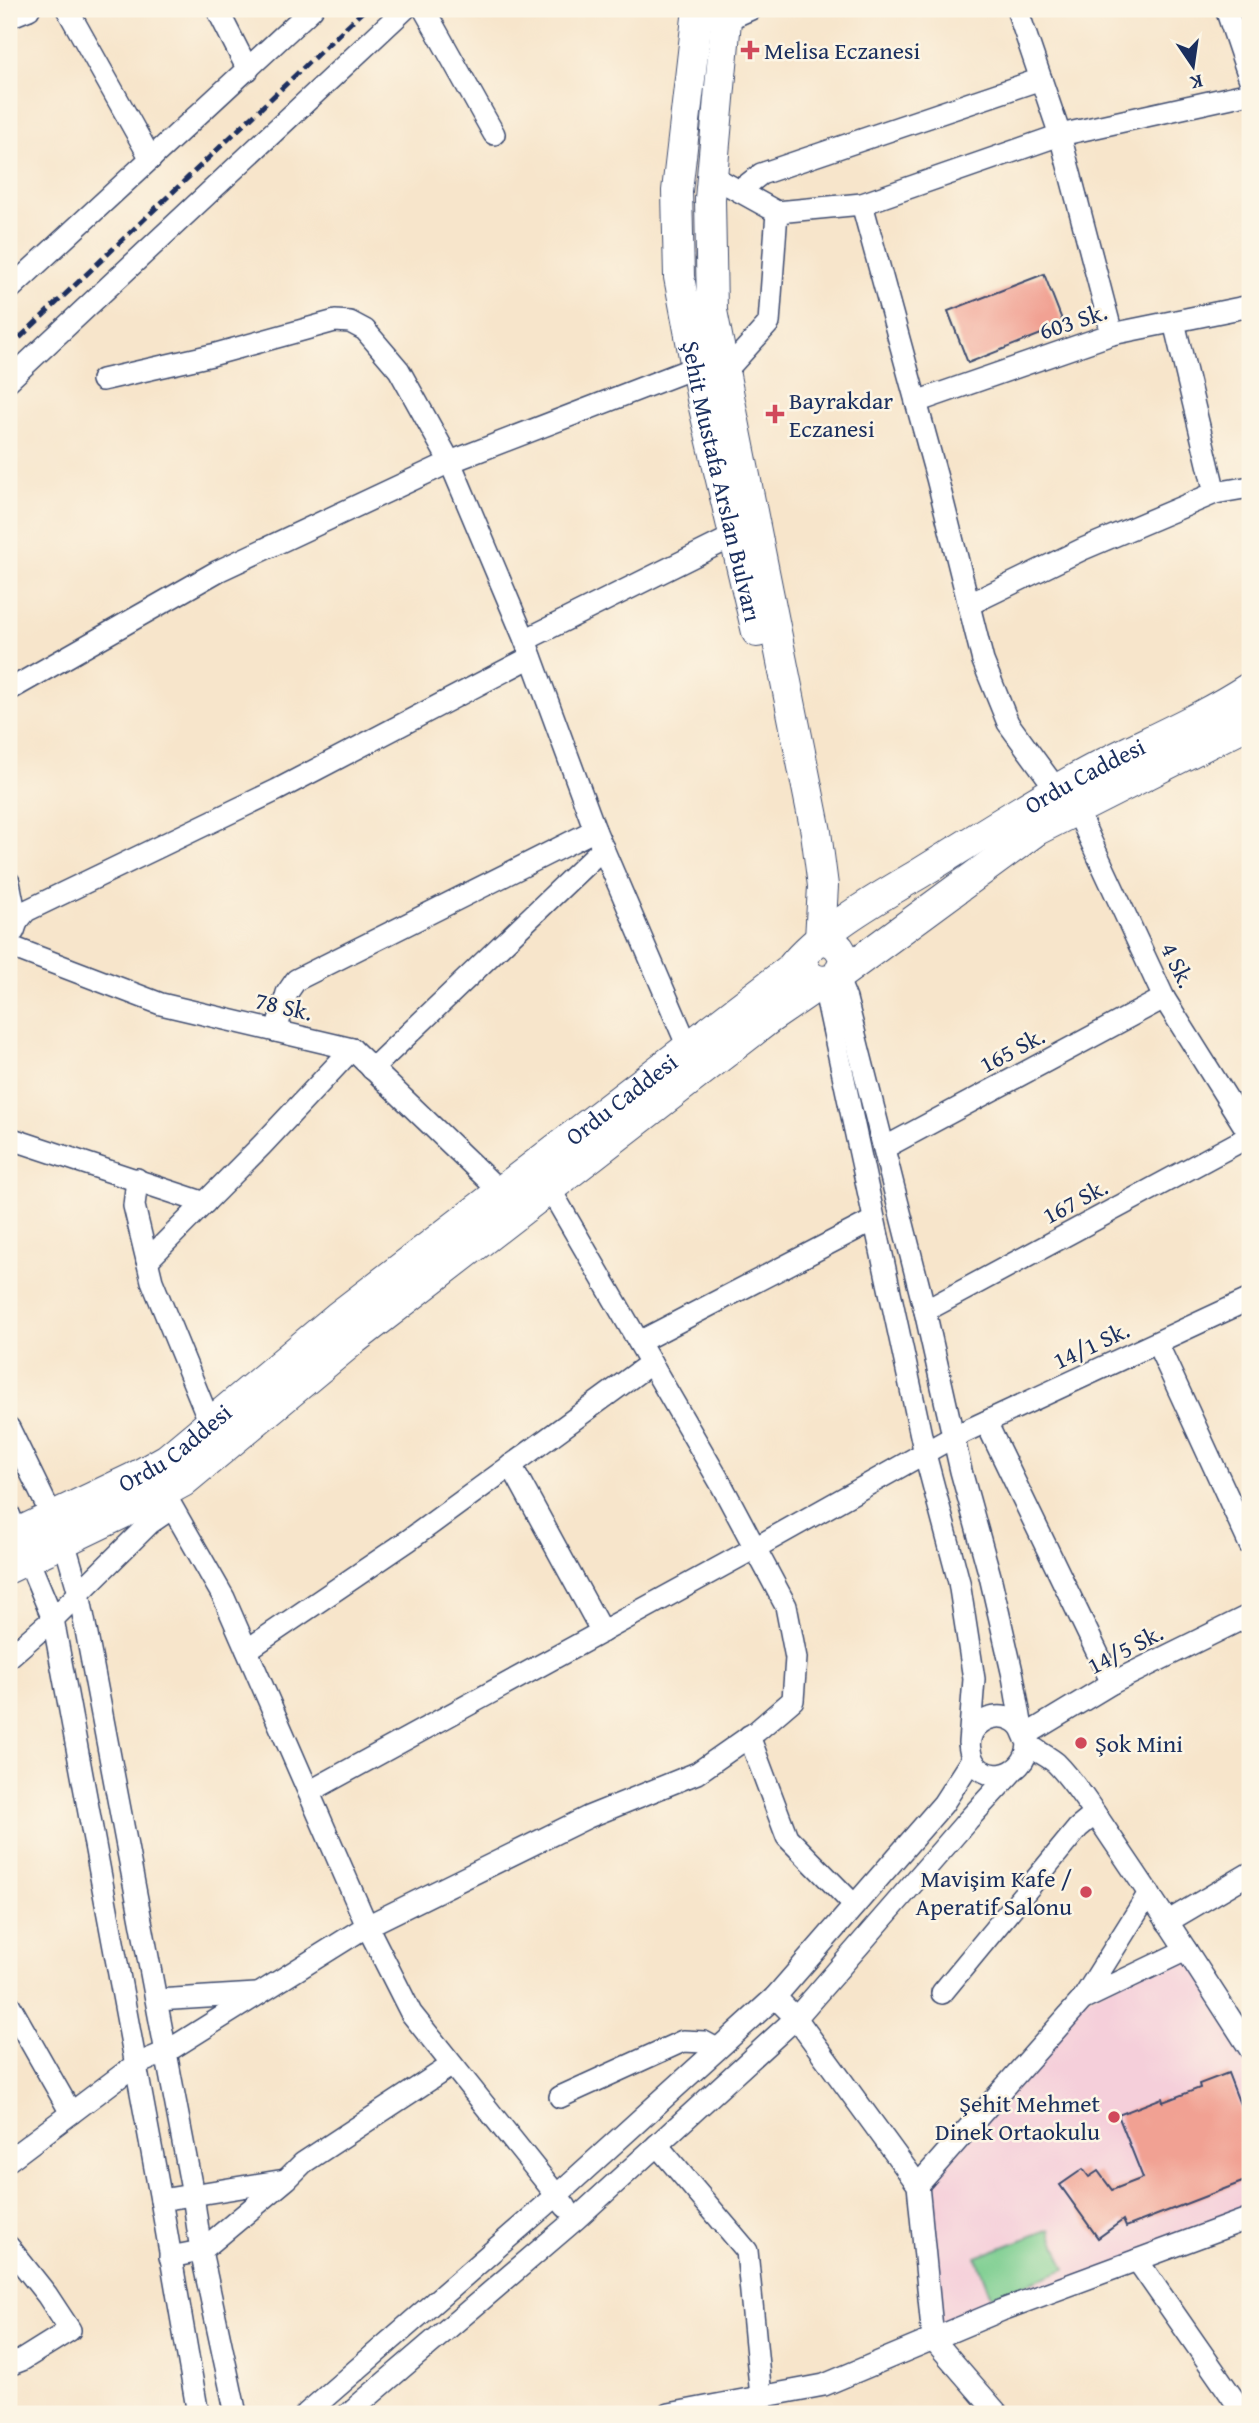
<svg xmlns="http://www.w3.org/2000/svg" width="1259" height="2423" viewBox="0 0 1259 2423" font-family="'Gentium Book Plus',serif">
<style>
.built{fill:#f5cfda}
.green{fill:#7acd8f;stroke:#4a7e76;stroke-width:2}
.building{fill:#f1a193}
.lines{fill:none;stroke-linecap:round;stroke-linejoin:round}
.minor-casing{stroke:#3c4a6e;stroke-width:24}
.secondary-casing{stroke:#3c4a6e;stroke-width:32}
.minor{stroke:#fff;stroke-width:21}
.secondary{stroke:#fff;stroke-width:30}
.rail{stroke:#1b2f5e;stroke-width:5;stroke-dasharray:10 5;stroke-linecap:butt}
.poi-dot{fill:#d1495b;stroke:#fcf5e5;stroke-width:2.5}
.labels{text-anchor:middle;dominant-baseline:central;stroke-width:5;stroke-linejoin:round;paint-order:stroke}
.poi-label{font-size:24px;fill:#1b2f5e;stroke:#fcf5e5;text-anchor:start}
.street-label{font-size:24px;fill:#1b2f5e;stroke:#fcf5e5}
</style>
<rect width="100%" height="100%" fill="#fcf5e5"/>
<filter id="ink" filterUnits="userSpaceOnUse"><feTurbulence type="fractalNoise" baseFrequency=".0143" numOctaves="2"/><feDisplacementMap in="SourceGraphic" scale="14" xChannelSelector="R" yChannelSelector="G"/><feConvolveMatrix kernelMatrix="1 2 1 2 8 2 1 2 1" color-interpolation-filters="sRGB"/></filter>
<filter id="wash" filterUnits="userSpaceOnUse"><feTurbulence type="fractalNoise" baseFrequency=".00686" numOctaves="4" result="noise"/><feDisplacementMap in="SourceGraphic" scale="28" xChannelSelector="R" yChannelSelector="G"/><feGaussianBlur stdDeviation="1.57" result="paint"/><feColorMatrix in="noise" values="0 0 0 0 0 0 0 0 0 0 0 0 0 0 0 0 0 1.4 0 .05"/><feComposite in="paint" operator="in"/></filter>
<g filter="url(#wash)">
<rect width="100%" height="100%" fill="#f7e5cb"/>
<polygon class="built" points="1186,1950 1250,2049 1250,2219 933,2339 918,2185 1082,2000"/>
<polygon class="green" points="1050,2229 1066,2269 991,2297 976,2257"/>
<g id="blocks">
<g class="building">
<polygon points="1044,274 1064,325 968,363 948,311"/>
<polygon points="1228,2073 1250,2131 1250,2179 1126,2227 1123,2220 1098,2238 1060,2185 1083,2169 1089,2177 1098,2171 1112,2190 1143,2178 1118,2115 1162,2098 1163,2102 1200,2088 1199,2084"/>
</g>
</g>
</g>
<g filter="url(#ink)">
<use href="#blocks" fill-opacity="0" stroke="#3c4a6e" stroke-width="2"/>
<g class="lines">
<g class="minor-casing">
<g id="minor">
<polyline points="67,9 151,159"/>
<polyline points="217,9 248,70"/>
<polyline points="424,9 494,134"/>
<polyline points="1017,9 1060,135 1112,334"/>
<polyline points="1226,9 1250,80"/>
<polyline points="9,17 29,9"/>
<polyline points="726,20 751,9"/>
<polyline points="712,176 777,212 862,204 1060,135 1250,93"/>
<polyline points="739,191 761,174 1041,79"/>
<polyline points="862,204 937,478 983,661 1008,723 1057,790 1076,809 1164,998 1250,1135"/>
<polyline points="9,290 312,9"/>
<polyline points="1174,322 1215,493"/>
<polyline points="725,372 769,323 777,212"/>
<polyline points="9,380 405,9"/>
<polyline points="916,402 1112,334 1250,306"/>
<polyline points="970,604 1083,549 1215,493 1250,487"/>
<polyline points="525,640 734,536"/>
<polyline points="9,690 218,571 450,462 399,370 365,330 350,322 335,321 212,355 102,380"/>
<polyline points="9,882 17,922 14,931"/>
<polyline points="17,922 26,911 277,790 531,657"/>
<polyline points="9,946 161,1004 352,1049 510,1201"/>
<polyline points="837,977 846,999 925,1311 961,1471 990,1576 1013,1676 1022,1728"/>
<polyline points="823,982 925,1454 959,1582 974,1679 969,1743"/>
<polyline points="276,1031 287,993 296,980 595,830"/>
<polyline points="688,1047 595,830 525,640 450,462 696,367"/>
<polyline points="372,1069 603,848"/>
<polyline points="9,1138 205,1203"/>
<polyline points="884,1148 1164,998"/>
<polyline points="137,1179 134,1206 152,1281 210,1423"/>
<polyline points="147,1261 262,1145 352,1049"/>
<polyline points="925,1311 1250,1136"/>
<polyline points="639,1342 874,1220"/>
<polyline points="1157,1343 1250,1545"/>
<polyline points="986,1422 1112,1683"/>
<polyline points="9,1428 64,1541 79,1593 193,2195 201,2251 236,2414"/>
<polyline points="511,1465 602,1632"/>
<polyline points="164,1493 224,1598 367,1926 411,2013 566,2207"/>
<polyline points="9,1514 53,1619 161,2200 198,2414"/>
<polyline points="247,1650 409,1540 651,1363"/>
<polyline points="9,1657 53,1619 150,1523 172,1508"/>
<polyline points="1026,1735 1112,1683 1250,1615"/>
<polyline points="749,1736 787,1837 854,1905"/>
<path d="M1028 1743C1027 1781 975 1787 970 1750 968 1742 971 1732 977 1726 986 1717 1000 1714 1012 1720 1025 1727 1022 1736 1030 1745 1037 1752 1048 1756 1056 1763 1077 1784 1101 1823 1119 1849 1164 1915 1207 1982 1250 2049"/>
<polyline points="309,1792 755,1548 953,1437 1250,1299"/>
<polyline points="1167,1922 1250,1873"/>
<polyline points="942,1993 1078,1828 1095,1814"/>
<polyline points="775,1997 796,2018 918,2185 933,2339 998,2414"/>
<polyline points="157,2000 256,1994"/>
<polyline points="1082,2000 1149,1893"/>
<polyline points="9,2004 71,2113"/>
<polyline points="560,2097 683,2041 704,2042 717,2049"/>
<polyline points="657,2145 747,2251 761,2397"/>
<polyline points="9,2160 135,2065 166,2052 367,1926 588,1817 697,1773 757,1731 793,1700 796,1658 786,1606 721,1484 550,1189 541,1177"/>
<polyline points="918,2185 1082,2000 1186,1950"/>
<polyline points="161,2200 285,2180"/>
<polyline points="9,2247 47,2295 70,2330 22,2360 9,2365"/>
<polyline points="170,2257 201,2251 287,2179 303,2163 452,2065"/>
<polyline points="1137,2260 1244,2414"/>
<polyline points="306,2414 556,2196 775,1997 943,1804 972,1759"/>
<polyline points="348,2414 576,2219 796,2018 968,1820 1013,1771"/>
<polyline points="669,2414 824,2385 1002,2310 1250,2218"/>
</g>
</g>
<g class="secondary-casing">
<g id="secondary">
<path id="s1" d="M698 9 677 191 679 277 702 399 757 632"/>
<path d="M727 9 710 199 712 311 816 832 823 886 820 939C834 941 842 947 844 961L837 977C820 986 803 978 802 958"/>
<polyline points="837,977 1037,830 1237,729 1250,720"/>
<path id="s2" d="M9 1537 133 1478 167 1459 337 1317 790 969C822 929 878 898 922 872 979 837 1036 799 1095 768 1147 741 1201 719 1250 687"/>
<polyline points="9,1568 146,1502 183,1482 355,1339 769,1019 823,982"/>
</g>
</g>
<use href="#minor" class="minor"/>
<use href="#secondary" class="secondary"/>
<polyline class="rail" points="9,348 365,9"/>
</g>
</g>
<g class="poi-dot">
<path d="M746.5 39.5h7v7h7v7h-7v7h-7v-7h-7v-7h7z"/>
<path d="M771.5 403.5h7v7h7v7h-7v7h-7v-7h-7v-7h7z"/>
<circle cx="1081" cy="1743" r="7"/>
<circle cx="1086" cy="1892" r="7"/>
<circle cx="1114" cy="2117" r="7"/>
</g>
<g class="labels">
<g class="poi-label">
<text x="764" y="50">Melisa Eczanesi</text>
<text x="789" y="400">Bayrakdar<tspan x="789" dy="28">Eczanesi</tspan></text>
<text x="1095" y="1743">Şok Mini</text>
<text x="1072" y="1878" text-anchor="end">Mavişim Kafe /<tspan x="1072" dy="28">Aperatif Salonu</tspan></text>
<text x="1100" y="2103" text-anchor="end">Şehit Mehmet<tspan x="1100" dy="28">Dinek Ortaokulu</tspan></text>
</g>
<g class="street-label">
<text transform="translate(1073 321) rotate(-18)">603 Sk.</text>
<text stroke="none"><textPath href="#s1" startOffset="478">Şehit Mustafa Arslan Bulvarı</textPath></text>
<text stroke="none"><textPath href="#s2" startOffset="1323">Ordu Caddesi</textPath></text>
<text transform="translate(1178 965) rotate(64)">4 Sk.</text>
<text transform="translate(284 1006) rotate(13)">78 Sk.</text>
<text transform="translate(1012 1050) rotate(-28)">165 Sk.</text>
<text stroke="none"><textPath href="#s2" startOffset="756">Ordu Caddesi</textPath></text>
<text transform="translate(1075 1201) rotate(-28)">167 Sk.</text>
<text transform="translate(1091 1345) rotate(-25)">14/1 Sk.</text>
<text stroke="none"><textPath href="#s2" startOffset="189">Ordu Caddesi</textPath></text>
<text transform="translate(1125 1649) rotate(-27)">14/5 Sk.</text>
</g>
</g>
<rect width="1259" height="2423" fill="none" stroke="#fcf5e5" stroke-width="35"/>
<g transform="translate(1193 66) rotate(167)" stroke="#fcf5e5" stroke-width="5" paint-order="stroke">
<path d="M0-5L12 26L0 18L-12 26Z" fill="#1b2f5e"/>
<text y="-10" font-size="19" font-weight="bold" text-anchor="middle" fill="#1b2f5e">K</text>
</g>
</svg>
